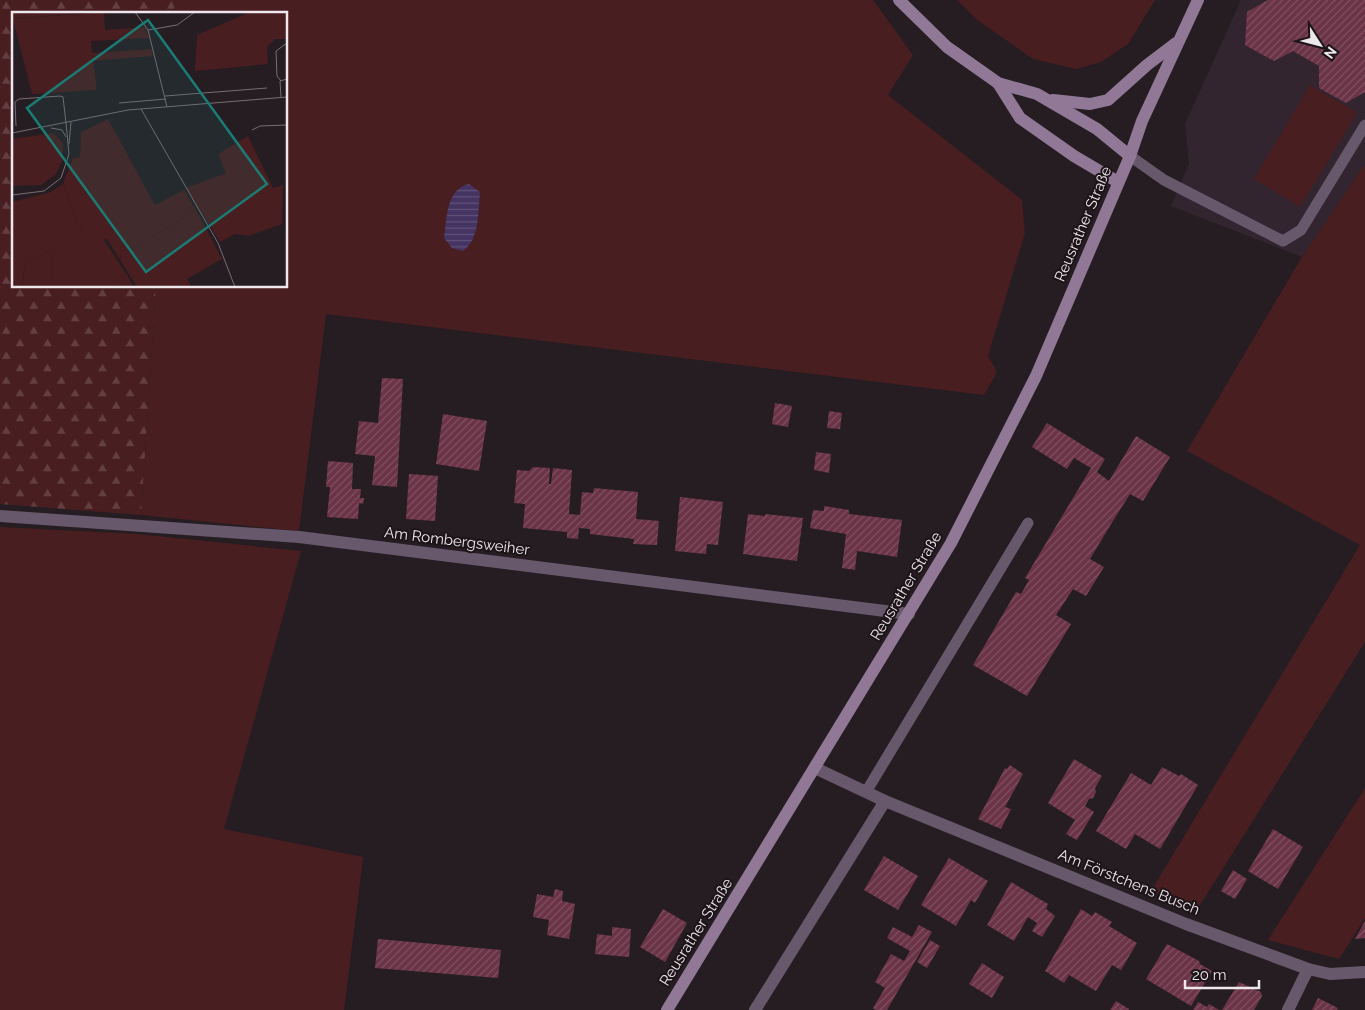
<svg xmlns="http://www.w3.org/2000/svg" width="1365" height="1010" viewBox="0 0 1365 1010" font-family="Raleway,sans-serif">
<style>
.built{fill:#33252f}
.green{fill:#481e20}
.forest{fill:url(#forest-firs)}
.water{fill:url(#water-rules)}
.building{fill:url(#building-hatch)}
.lines{fill:none;stroke-linecap:round;stroke-linejoin:round}
.lane{stroke:#68586c;stroke-width:11}
.street{stroke:#68586c;stroke-width:12}
.secondary{stroke:#917897;stroke-width:12}
.labels{text-anchor:middle;dominant-baseline:central;stroke-width:4;stroke-linejoin:round;paint-order:stroke}
.street-label{font-size:15px;fill:#eee7eb;stroke:#1c1419}
.inset-road{fill:none;stroke:#766e72;stroke-width:1}
.view{fill:#1a7c74;fill-opacity:0.15;stroke:#1a7c74;stroke-width:2.5}
.inset-edge{fill:none;stroke:#eee7eb;stroke-width:2.5}
</style>
<defs>
<pattern id="forest-firs" width="22" height="20" patternUnits="userSpaceOnUse" patternTransform="scale(1.25)"><rect width="22" height="20" fill="#481e20"/><path d="M5 1l3.5 6h-7zM16 11l3.5 6h-7z" fill="#633f41"/></pattern>
<pattern id="water-rules" width="6" height="5" patternUnits="userSpaceOnUse" patternTransform="scale(1.25)"><rect width="6" height="5" fill="#453362"/><path d="M0 2.5h6" fill="none" stroke="#605179"/></pattern>
<pattern id="building-hatch" width="6" height="6" patternUnits="userSpaceOnUse" patternTransform="scale(1.25)"><rect width="6" height="6" fill="#6a3346"/><path d="M-1 1l2-2M0 6l6-6M5 7l2-2" fill="none" stroke="#805161"/></pattern>
</defs>
<rect width="100%" height="100%" fill="#261d22"/>
<polygon class="built" points="1241,0 1365,0 1365,164 1302,257 1171,206 1189,164 1185,124"/>
<g class="green">
<polygon points="175,0 873,0 913,55 888,95 1022,200 1025,233 988,356 997,372 984,395 326,314 299,531 141,515 156,286 286,286 286,14 174,14"/>
<polygon points="957,0 1155,0 1128,44 1101,62 1076,69 1033,59 976,19"/>
<polygon points="1310,85 1357,113 1300,207 1254,179"/>
<polygon points="1365,164 1365,642 1197,910 1151,891 1360,545 1187,451 1302,257"/>
<polygon points="0,527 137,534 301,551 224,829 363,857 344,1010 0,1010"/>
<polygon points="1365,788 1365,918 1339,959 1268,940"/>
</g>
<polygon class="forest" points="0,0 175,0 174,14 14,14 14,286 156,286 141,515 0,504"/>
<path class="water" d="M469 184 480 192C478 211 480 239 463 251L452 248 444 238C447 218 446 189 469 184Z"/>
<g class="building">
<polygon points="1268,0 1365,0 1365,92 1346,103 1319,88 1319,66 1293,51 1274,61 1245,45 1247,12"/>
<polygon points="382,378 403,379 397,487 372,485 375,456 355,454 359,421 378,423"/>
<polygon points="775,403 792,406 788,427 772,424"/>
<polygon points="829,411 842,413 840,429 827,428"/>
<polygon points="443,414 487,421 479,471 436,464"/>
<polygon points="1047,423 1105,459 1097,472 1109,481 1136,436 1170,457 1143,501 1130,494 1111,524 1090,559 1104,567 1086,596 1073,589 1056,615 1071,624 1027,696 973,665 1016,592 1021,594 1029,580 1025,578 1091,468 1074,458 1067,469 1032,447"/>
<polygon points="816,452 831,454 829,473 814,470"/>
<polygon points="328,461 353,463 352,489 361,489 360,498 364,498 363,504 359,503 358,519 327,517 330,487 326,487"/>
<polygon points="533,467 550,468 549,484 551,484 553,468 572,470 569,514 580,515 582,492 593,493 594,488 638,492 636,519 659,521 657,545 633,544 634,539 590,534 590,529 579,528 578,539 567,538 567,532 523,528 525,504 514,503 517,470 529,471"/>
<polygon points="409,474 438,476 435,521 406,519"/>
<polygon points="680,497 723,502 718,545 707,544 706,554 675,551"/>
<polygon points="824,506 849,510 849,514 902,520 897,557 857,551 855,570 842,568 846,534 810,528 813,510 824,511"/>
<polygon points="748,514 765,516 765,514 803,518 797,561 743,554"/>
<polygon points="1074,759 1102,776 1095,788 1096,792 1093,798 1089,799 1085,806 1094,812 1077,840 1066,834 1075,820 1048,803"/>
<polygon points="1010,765 1023,774 1005,807 1011,809 1001,829 978,819 1005,768 1007,769"/>
<polygon points="1162,767 1179,776 1181,774 1198,785 1160,849 1135,834 1126,849 1096,831 1131,773 1151,785"/>
<polygon points="1273,829 1303,847 1278,889 1248,871"/>
<polygon points="884,856 918,876 898,910 864,890"/>
<polygon points="949,858 988,881 975,903 971,900 956,926 921,905"/>
<polygon points="1233,870 1247,879 1235,899 1221,891"/>
<polygon points="1011,882 1048,904 1046,909 1055,916 1042,937 1032,931 1037,923 1028,917 1014,941 987,925"/>
<polygon points="555,889 563,891 562,901 575,904 569,939 547,935 549,920 533,917 537,894 553,897"/>
<polygon points="663,909 687,923 665,962 640,947"/>
<polygon points="1081,909 1092,916 1095,912 1112,922 1109,926 1137,943 1121,970 1112,965 1096,991 1069,975 1064,983 1045,971"/>
<polygon points="1365,921 1365,938 1355,939"/>
<polygon points="919,925 932,932 887,1010 876,1010 873,1008 885,988 875,982 891,954 904,961 910,951 887,938 893,927 912,937"/>
<polygon points="612,927 631,929 629,957 595,954 597,934 612,936"/>
<polygon points="378,939 501,950 498,978 375,968"/>
<polygon points="930,940 940,946 927,968 917,962"/>
<polygon points="1167,944 1199,961 1200,964 1212,971 1191,1006 1146,979"/>
<polygon points="982,963 1004,977 992,998 969,984"/>
<polygon points="1239,982 1261,992 1262,996 1254,1010 1222,1010"/>
<polygon points="1318,998 1338,1008 1337,1010 1312,1010"/>
<polygon points="1116,1001 1129,1009 1128,1010 1110,1010"/>
<polygon points="1198,1002 1207,1007 1209,1004 1219,1010 1193,1010"/>
</g>
<g class="lines">
<g class="lane">
<polyline points="1130,156 1164,180 1283,241 1301,230 1365,125"/>
<polyline points="866,792 1028,523"/>
</g>
<g class="street">
<polyline points="0,516 299,537 909,614"/>
<polyline points="815,768 885,801 1186,924 1308,969 1330,974 1365,972"/>
<polyline points="755,1010 885,801"/>
<polyline points="1288,1010 1308,969"/>
</g>
<g class="secondary">
<polyline points="899,0 947,47 998,83 1037,94 1097,129 1130,156"/>
<polyline points="998,83 1020,118 1074,156 1118,182"/>
<polyline points="1053,100 1090,104 1108,100 1147,65 1176,43"/>
<polyline points="667,1010 951,543 1036,376 1130,156 1142,121 1198,0"/>
</g>
</g>
<g class="labels">
<g class="street-label">
<text transform="translate(1083 224) rotate(-67)">Reusrather Straße</text>
<text transform="translate(457 541) rotate(7)">Am Rombergsweiher</text>
<text transform="translate(906 586) rotate(-59)">Reusrather Straße</text>
<text transform="translate(1129 882) rotate(22)">Am Förstchens Busch</text>
<text transform="translate(696 932) rotate(-58)">Reusrather Straße</text>
</g>
</g>
<g transform="translate(12 12)">
<rect width="275" height="275" fill="#261d22"/>
<path d="M92 0 93 18 133 15 137 26 79 29 80 41 139 37 141 44 81 49 85 78 20 82 1 7ZM96 107 143 193 172 178 184 198 107 246 95 227 88 229 75 224 65 210 51 172 61 146 68 145 69 120ZM41 121 51 131 50 150 43 163 29 173 0 174V127ZM236 124 261 176 271 173 270 212 236 224 223 222 208 230 174 176 214 161 206 142ZM40 238 39 275H10L13 250ZM115 263 122 275H90Z" fill="#481e20"/>
<path d="M0 0H87L0 7ZM238 0H275V27H263L255 35 256 52 183 59 185 23ZM51 172 65 210 75 224 92 228 115 263 90 275H39L40 238 13 250 10 275H0V190L39 180ZM184 198 210 247 175 267 180 275H125L107 246Z" fill="#481e20"/>
<path class="inset-road" d="M123 0 136 18 155 95M136 18 165 13 183 0M269 69 265 64 264 39 275 31M153 84 255 76M269 85 268 69 275 67M107 91 154 87M129 97 206 231 223 275M4 114 3 90 7 87 48 84 51 85 54 111M39 116 50 118 54 125M240 118 248 114 275 113M0 121 116 98 275 85M57 132 59 110M0 183 32 179 49 166 57 142 54 111"/>
<path class="view" d="M136 8 255 172 134 260 15 96Z"/>
<rect width="275" height="275" class="inset-edge"/>
</g>
<g transform="translate(1320 45) rotate(126)" stroke="#1c1419" stroke-width="4" paint-order="stroke">
<path d="M0-4L9 19L0 12L-9 19Z" fill="#eee7eb"/>
<text y="-8" font-size="14" font-weight="bold" text-anchor="middle" fill="#eee7eb">N</text>
</g>
<path d="M1185 980v8h74v-8" fill="none" stroke="#eee7eb" stroke-width="2.5"/>
<text x="1192" y="980" font-size="15" fill="#eee7eb" stroke="#1c1419" stroke-width="4" paint-order="stroke">20 m</text>
</svg>
